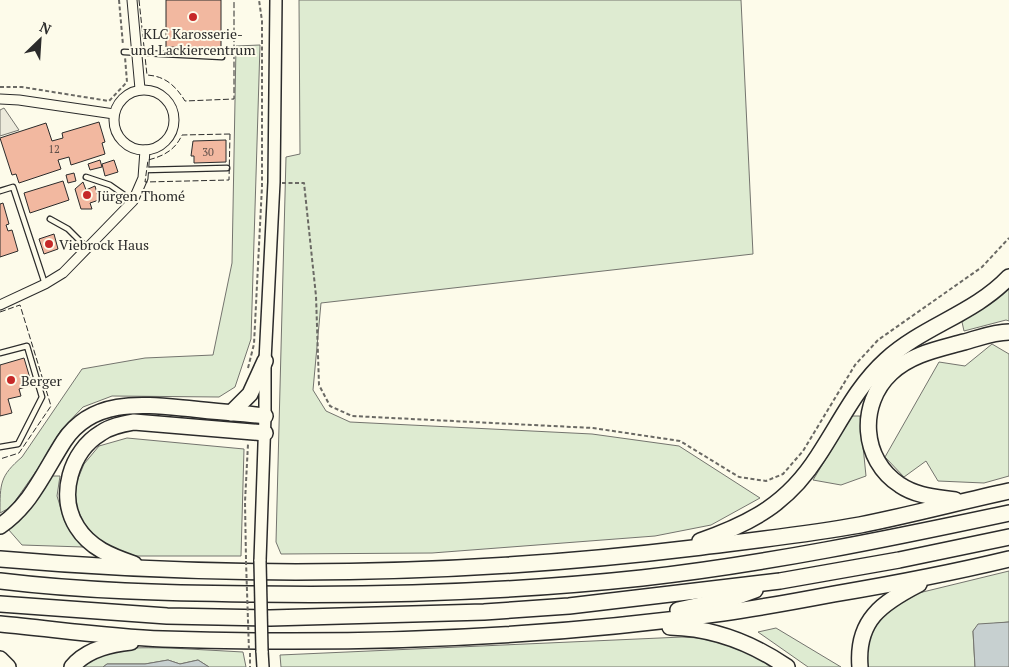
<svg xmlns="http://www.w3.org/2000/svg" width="1009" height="667" viewBox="0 0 1009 667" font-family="'PT Serif',serif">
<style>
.green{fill:#deebd1;stroke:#74746e}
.parking{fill:#eceadb;stroke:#74746e}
.water{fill:#c7d0d0;stroke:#74746e}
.building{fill:#f2b8a0;stroke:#2b2b2b}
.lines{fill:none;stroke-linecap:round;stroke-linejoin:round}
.lane-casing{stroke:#2b2b2b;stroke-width:7}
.street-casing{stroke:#2b2b2b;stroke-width:11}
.secondary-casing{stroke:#2b2b2b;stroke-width:14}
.highway-casing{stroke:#2b2b2b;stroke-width:18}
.path{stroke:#6a6964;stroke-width:2;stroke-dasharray:4 2.5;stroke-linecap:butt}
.lane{stroke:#fdfbea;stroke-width:4.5}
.street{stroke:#fdfbea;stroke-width:9}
.secondary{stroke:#fdfbea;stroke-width:11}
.highway{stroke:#fdfbea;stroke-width:15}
.secondary-bridge-casing{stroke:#2b2b2b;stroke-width:14;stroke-linecap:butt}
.path-bridge{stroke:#6a6964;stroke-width:2;stroke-dasharray:4 2.5;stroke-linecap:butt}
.secondary-bridge{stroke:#fdfbea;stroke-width:11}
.fence{stroke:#2b2b2b;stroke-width:1;stroke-dasharray:6 2.5;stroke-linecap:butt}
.poi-dot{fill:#c62828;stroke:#fdfbea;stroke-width:2}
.labels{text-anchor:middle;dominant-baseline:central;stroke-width:4;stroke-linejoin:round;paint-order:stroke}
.number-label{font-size:11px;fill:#5d4e48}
.poi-label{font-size:14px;fill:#2b2b2b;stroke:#fdfbea;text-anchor:start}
</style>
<rect width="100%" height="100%" fill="#fdfbea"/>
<g class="green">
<polygon points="299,0 741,0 753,254 321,303 313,390 326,411 350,422 592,434 679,446 760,498 711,525 655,536 432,553 281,554 276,542 286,157 300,154"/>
<path d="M260 45 251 339 235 387 219 397 112 396 83 407 61 430 39 467 11 507 0 513C0 483 0 476 22 457L82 369 145 358 213 355 232 263 236 46Z"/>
<polygon points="1009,287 1009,321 1006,320 964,331 962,322"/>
<polygon points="992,344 1009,354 1009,476 984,483 938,481 926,461 904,477 885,457 939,362 965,366"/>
<polygon points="852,416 860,416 866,476 841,485 813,480"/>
<polygon points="127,438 244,449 241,556 130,556 102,544 83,522 76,505 75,486 84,464 99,446"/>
<polygon points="51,476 60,476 57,496 65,522 83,547 22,545 8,529 34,502"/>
<polygon points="1009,571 1009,622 978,625 973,631 975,667 867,667 865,653 871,635 878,620 894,599"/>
<polygon points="776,628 841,667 808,667 758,632"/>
<polygon points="682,637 715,639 757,656 770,667 281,667 280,655"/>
<path d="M171 648 243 652 246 667H209L198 660 180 664 168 660 145 664H107L103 667H82C102 644 143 648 171 648Z"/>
</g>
<polygon class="parking" points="4,108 19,130 0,136 0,110"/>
<g class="water">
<polygon points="1009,622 1009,667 975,667 973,631 978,624"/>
<polygon points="168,660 180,664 198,660 209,667 103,667 107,664 145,664"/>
</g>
<g class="building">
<polygon points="166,0 221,0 221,48 166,47"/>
<polygon points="99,122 105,142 102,143 105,154 71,165 69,157 58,160 61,169 19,183 16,174 12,175 0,138 46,123 52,141 63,138 62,133"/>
<polygon points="226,140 226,162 194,163 194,156 191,156 193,141"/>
<polygon points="100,160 102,167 90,170 88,164"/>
<polygon points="114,160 118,172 105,176 102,164"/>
<polygon points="74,173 76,181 68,183 66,175"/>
<polygon points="63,181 69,200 30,213 24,193"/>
<polygon points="83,182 86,190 95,186 99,200 90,203 92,209 81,209 75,189"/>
<polygon points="3,203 9,224 6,225 8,231 12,230 18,251 0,257 0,204"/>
<polygon points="54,234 58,249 44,254 39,239"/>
<polygon points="24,358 32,385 19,389 21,396 8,399 12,413 0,416 0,365"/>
</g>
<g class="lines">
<g class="lane-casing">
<g id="lane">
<polyline points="124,52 222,57"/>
<polyline points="144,170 227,168"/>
<polyline points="86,177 110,185 133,201"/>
<polyline points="0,191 13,187 45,284"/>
<polyline points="50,219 68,229 87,248"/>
<polyline points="0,353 27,346 42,397 18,444 0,447"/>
</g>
</g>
<g class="street-casing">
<g id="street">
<polyline points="132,0 140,89"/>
<circle cx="144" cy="120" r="30"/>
<polyline points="0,99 19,100 114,114"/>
<polyline points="0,305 45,284 63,273 133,201 143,178 145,150"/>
</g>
</g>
<g class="secondary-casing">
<g id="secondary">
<polyline points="260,561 265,416 265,361 274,182 276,0"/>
<polyline points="262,651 263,667"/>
</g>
</g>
<g class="highway-casing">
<g id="highway">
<polyline points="231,413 250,394 265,361"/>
<path d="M955 500C936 497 916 496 900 485 861 460 858 404 891 373 911 354 939 349 964 342 979 338 994 332 1009 332"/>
<path d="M0 526C31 505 44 472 64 441 94 396 147 405 193 409 217 412 241 413 265 416"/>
<path d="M700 541C752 523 788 503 818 456 840 423 856 387 886 360 923 326 974 314 1009 277"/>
<path d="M0 559C231 579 462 576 693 548 748 541 804 535 860 525 910 515 959 502 1009 491"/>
<path d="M134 564C111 556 90 548 77 527 57 496 71 451 101 433 111 426 123 424 134 422L265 433"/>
<path d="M0 581C82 591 167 593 250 594 381 596 512 592 642 578 766 564 887 539 1009 513"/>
<polyline points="0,604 167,616 270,618 484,612 569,606 780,581 899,560 1009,537"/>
<polyline points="678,610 733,598 755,590"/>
<path d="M0 624C54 629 109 637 163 639 350 645 538 639 723 613 760 608 797 601 834 594 893 584 951 573 1009 559"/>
<path d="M670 627C713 628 752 643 787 667"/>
<polyline points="0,659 8,667"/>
<path d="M72 667C86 650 110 644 131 642"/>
<path d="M860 667C856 620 882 603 919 584"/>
</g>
</g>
<g class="path">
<polyline points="119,0 123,45"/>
<polyline points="0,87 22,87 109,101 127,82 125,57"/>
<polyline points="282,183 304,183 316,296 319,385 330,406 352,416 593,428 680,441 739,477 766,481 783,474 803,451 855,365 878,340 982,267 1009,238"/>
<polyline points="248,368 254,344 262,186 262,21 259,0"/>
<polyline points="246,559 245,502 248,444"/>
<polyline points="250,653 250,667"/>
</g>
<use href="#lane" class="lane"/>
<use href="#street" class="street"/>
<use href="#secondary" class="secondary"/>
<use href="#highway" class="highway"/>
<g class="secondary-bridge-casing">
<polyline id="secondary-bridge" points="260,561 262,651"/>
</g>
<polyline class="path-bridge" points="246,561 249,651"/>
<use href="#secondary-bridge" class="secondary-bridge"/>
<g class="fence">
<path d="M139 0 147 75C165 76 176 86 185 101L234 99V0"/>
<path d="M230 134 229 180 145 182 148 160C164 156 175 150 182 135Z"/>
<polyline points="0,312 20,305 51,406 19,453 0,459"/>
</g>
</g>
<g class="poi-dot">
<circle cx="193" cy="17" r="5"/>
<circle cx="87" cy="195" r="5"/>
<circle cx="49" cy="244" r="5"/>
<circle cx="11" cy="380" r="5"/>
</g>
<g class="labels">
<g class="number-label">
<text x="54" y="149">12</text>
<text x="208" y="152">30</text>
</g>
<g class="poi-label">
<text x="193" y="33" text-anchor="middle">KLC Karosserie-<tspan x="193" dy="16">und Lackiercentrum</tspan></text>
<text x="97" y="195">Jürgen Thomé</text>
<text x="59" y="244">Viebrock Haus</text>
<text x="21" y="380">Berger</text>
</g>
</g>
<g transform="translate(40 40) rotate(25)" stroke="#fdfbea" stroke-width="4" paint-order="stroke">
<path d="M0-4L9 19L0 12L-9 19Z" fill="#2b2b2b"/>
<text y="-8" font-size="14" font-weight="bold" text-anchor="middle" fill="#2b2b2b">N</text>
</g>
</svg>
